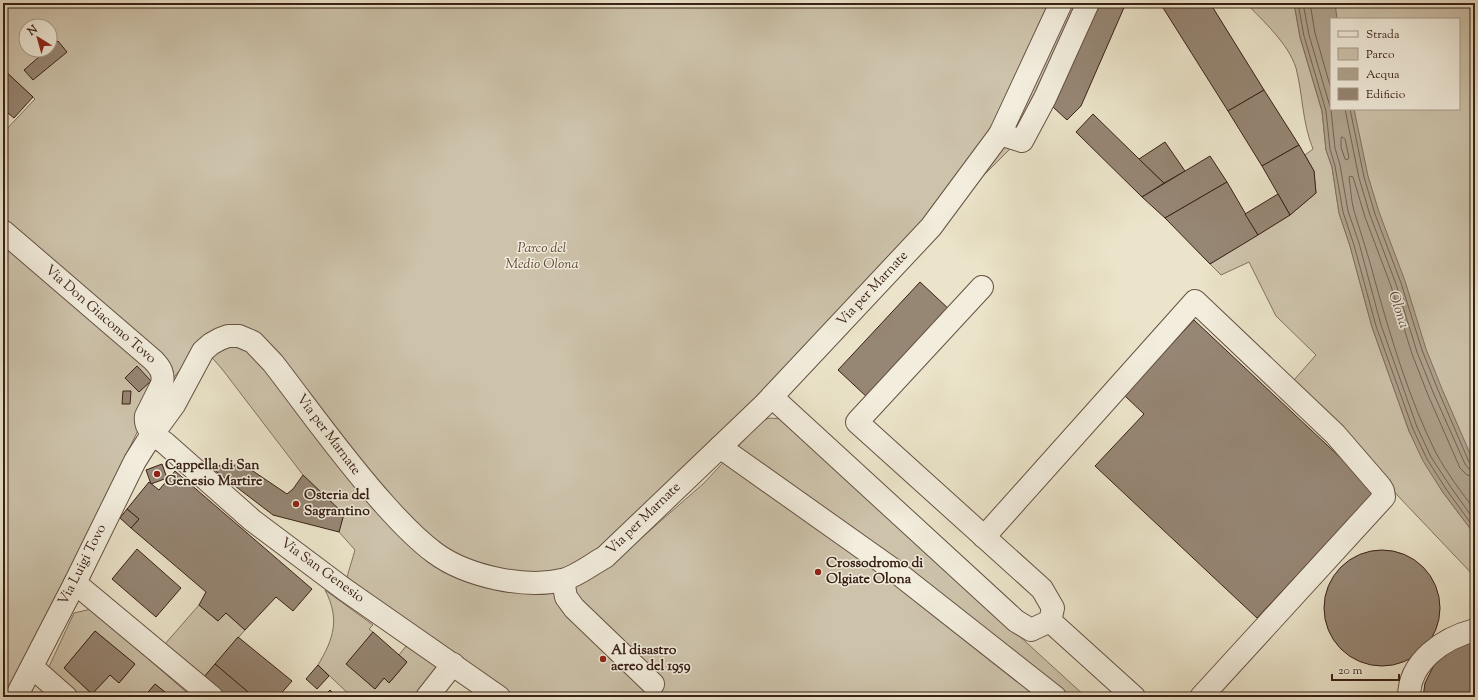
<svg xmlns="http://www.w3.org/2000/svg" width="1478" height="700" viewBox="0 0 1478 700" font-family="'Sorts Mill Goudy',serif">
<style>
.green{fill:#cdc3ab;stroke:#847260;fill-rule:evenodd}
.water{fill:#afa28d;stroke:#806e5d}
.lines{fill:none;stroke-linecap:round;stroke-linejoin:round}
.shore{stroke:#746252;stroke-width:1}
.building{fill:#968674;stroke:#3a2116}
.minor-casing{stroke:#665243;stroke-width:24}
.minor{stroke:#f2eddd;stroke-width:22}
.poi-dot{fill:#8f2418;stroke:#f2eddd;stroke-width:1.5}
.labels{text-anchor:middle;dominant-baseline:central;stroke-width:3;stroke-linejoin:round;paint-order:stroke}
.park-label{font-size:14px;font-style:italic;fill:#5f4a3b;stroke:#f2eddd}
.street-label{font-size:14px;fill:#3a2116;stroke:#f2eddd}
.poi-label{font-size:14px;font-weight:bold;fill:#3a2116;stroke:#f2eddd;text-anchor:start}
.water-label{font-size:15px;font-style:italic;fill:#634e40;stroke:#f2eddd}
</style>
<rect width="100%" height="100%" fill="#ebe4ca"/>
<filter id="stains"><feTurbulence type="fractalNoise" baseFrequency=".005" numOctaves="4"/><feColorMatrix values="0 0 0 0 .2 0 0 0 0 .09 0 0 0 0 .02 0 0 0 .5 -.17"/></filter>
<radialGradient id="worn" r=".72"><stop offset=".6" stop-color="#630" stop-opacity="0"/><stop offset="1" stop-color="#630" stop-opacity=".3"/></radialGradient>
<g class="green">
<path d="M3 3H1100L1053 107 1045 98 1017 142 620 539 630 548 704 483 763 420 770 418 782 419 1086 697H509L347 577 355 550 339 532 343 514 303 475 222 369 200 344 147 412 53 604 6 697H3V133L35 99 3 69ZM26 26H50V50H26Z"/>
<path d="M1246 3H1294L1300 37 1322 111 1326 150 1332 167 1339 213 1350 246 1372 327 1409 431 1442 491 1475 535V577L1398 496 1340 425 1294 380 1316 355 1276 316 1249 262 1221 275 1210 264 1290 215 1316 193 1314 171 1305 155 1313 149C1302 122 1303 95 1296 68 1288 43 1263 21 1246 3Z"/>
<path d="M1321 3H1475V499L1334 157ZM1331 19H1459V109H1331Z"/>
<path d="M325 590 373 625 369 629 373 632 347 664 375 689 384 678 390 682 407 662 399 655 406 646 438 667 414 697H352L318 665C334 638 340 619 325 590Z"/>
<polygon points="199,605 218,621 226,613 245,630 204,677 165,644"/>
<path d="M91 609 192 697H171L155 684 144 697H76L47 671 74 613ZM95 631 135 664 119 683 110 675 92 694 64 668Z"/>
</g>
<polygon class="water" points="1294,3 1335,3 1337,19 1331,19 1331,109 1354,109 1368,176 1379,212 1405,281 1426,349 1442,389 1475,465 1475,535 1442,491 1423,461 1409,431 1372,327 1350,246 1339,213 1332,167 1326,150 1322,111 1300,37"/>
<g class="lines">
<g class="shore">
<polyline points="1298,3 1304,36 1326,111 1330,149 1335,166 1343,212 1354,245 1376,326 1413,429 1427,459 1446,489 1475,529"/>
<polyline points="1303,3 1309,35 1331,110 1335,148 1340,165 1348,211 1359,243 1381,325 1417,427 1431,457 1450,486 1475,521"/>
<polyline points="1310,3 1315,33 1331,89"/>
<polyline points="1345,109 1359,178 1370,215 1396,284 1417,352 1433,392 1465,464 1469,469 1475,470"/>
<polyline points="1350,109 1364,177 1375,214 1401,283 1422,350 1438,390 1469,462 1472,464 1475,465"/>
<polygon points="1342,137 1345,139 1349,158 1347,160 1345,159 1341,147 1341,139"/>
<path d="M1475 476 1467 475 1460 468 1428 395 1412 354 1391 286 1365 217 1353 177 1350 176 1349 178C1351 189 1351 200 1354 211 1361 234 1369 257 1375 281 1391 338 1409 399 1436 453 1447 473 1461 492 1475 510"/>
</g>
</g>
<g class="building">
<polygon points="1100,3 1126,3 1081,106 1067,120 1053,107"/>
<polygon points="1160,3 1210,3 1264,90 1228,111"/>
<polygon points="58,41 67,52 33,80 24,70 47,50 50,50 50,48"/>
<polygon points="3,69 33,97 14,118 3,109"/>
<polygon points="1264,90 1299,145 1262,166 1228,111"/>
<polygon points="1093,114 1139,159 1164,183 1142,197 1076,132"/>
<polygon points="1165,142 1185,171 1164,183 1139,159"/>
<polygon points="1299,145 1314,171 1316,193 1290,215 1262,166"/>
<polygon points="1210,156 1227,182 1165,218 1142,197"/>
<polygon points="1227,182 1258,235 1210,264 1165,218"/>
<polygon points="1278,194 1290,215 1258,235 1245,214"/>
<polygon points="920,282 951,311 869,399 838,370"/>
<polygon points="1194,320 1376,491 1257,618 1095,466 1144,414 1124,395"/>
<polygon points="137,366 151,381 139,392 125,378"/>
<polygon points="123,391 131,391 130,404 122,404"/>
<polygon points="162,464 167,478 151,484 146,470"/>
<polygon points="244,465 287,494 293,489 303,475 344,514 339,532 273,515 209,466"/>
<polygon points="175,471 312,589 293,611 276,597 245,630 226,613 218,621 199,605 206,592 131,528 139,519 127,509 149,482 159,490"/>
<polygon points="127,509 139,519 131,528 120,518"/>
<polygon points="137,549 181,588 156,617 112,579"/>
<circle cx="1382" cy="608" r="58"/>
<polygon points="95,631 135,664 119,683 110,675 92,694 64,668"/>
<polygon points="373,632 407,662 389,683 384,678 375,689 346,664"/>
<polygon points="238,637 292,681 278,697 254,697 215,664"/>
<polygon points="1468,643 1475,643 1475,697 1423,697 1425,683 1434,665 1449,651"/>
<polygon points="215,664 254,697 228,697 204,677"/>
<polygon points="318,665 329,676 317,689 306,679"/>
<polygon points="155,684 171,697 144,697"/>
<polygon points="330,690 337,697 324,697"/>
</g>
<g class="lines">
<g class="minor-casing">
<g id="minor">
<polyline points="1000,134 1022,141 1045,98 1088,3"/>
<path d="M3 231 153 360C161 368 164 374 162 384L146 416C144 429 155 436 165 443L252 520 344 589 499 697"/>
<polyline points="772,397 1016,621 1031,630 1050,621 1053,608 1042,589 857,422 982,287"/>
<polyline points="720,447 895,571 1055,697"/>
<polyline points="984,537 1195,301 1335,434 1380,486 1383,491 1384,497 1201,697"/>
<polyline points="563,580 566,597 574,608 653,684"/>
<polyline points="75,583 212,697"/>
<polyline points="1050,621 1134,697"/>
<polyline points="32,667 66,697"/>
<path d="M16 697 75 583 135 461 147 442 174 405 203 351 211 344 220 339 228 336H239L253 342 273 363C310 411 345 461 385 505 401 523 416 539 435 553 466 576 525 589 562 580 576 577 592 564 605 557L764 405 931 227 1000 134 1061 3"/>
<polyline points="427,697 453,664"/>
<path d="M1409 697C1409 661 1444 638 1475 630"/>
</g>
</g>
<use href="#minor" class="minor"/>
</g>
<g class="poi-dot">
<circle cx="157" cy="474" r="4"/>
<circle cx="296" cy="504" r="4"/>
<circle cx="818" cy="572" r="4"/>
<circle cx="603" cy="659" r="4"/>
</g>
<g class="labels">
<g class="park-label">
<text x="542" y="249">Parco del<tspan x="542" dy="16">Medio Olona</tspan></text>
</g>
<g class="street-label">
<text transform="translate(873 289) rotate(-47)">Via per Marnate</text>
<text transform="translate(100 315) rotate(41)">Via Don Giacomo Tovo</text>
<text transform="translate(328 435) rotate(53)">Via per Marnate</text>
<text transform="translate(644 519) rotate(-44)">Via per Marnate</text>
<text transform="translate(83 565) rotate(-63)">Via Luigi Tovo</text>
<text transform="translate(322 571) rotate(36)">Via San Genesio</text>
</g>
<g class="poi-label">
<text x="165" y="466">Cappella di San<tspan x="165" dy="16">Genesio Martire</tspan></text>
<text x="304" y="496">Osteria del<tspan x="304" dy="16">Sagrantino</tspan></text>
<text x="826" y="564">Crossodromo di<tspan x="826" dy="16">Olgiate Olona</tspan></text>
<text x="611" y="651">Al disastro<tspan x="611" dy="16">aereo del 1959</tspan></text>
</g>
<g class="water-label">
<text transform="translate(1398 310) rotate(72)">Olona</text>
</g>
</g>
<rect width="1478" height="700" fill="none" stroke="#ebe4ca" stroke-width="16"/>
<rect x="4" y="4" width="1470" height="692" fill="none" stroke="#3a2116" stroke-width="2"/>
<rect x="8" y="8" width="1462" height="684" fill="none" stroke="#3a2116"/>
<rect x="1330" y="18" width="130" height="92" fill="#f2eddd" stroke="#a89b8d"/>
<rect x="1338" y="31" width="20" height="6" fill="#f2eddd" stroke="#a89b8d"/>
<text x="1366" y="38" font-size="12" fill="#3a2116">Strada</text>
<rect x="1338" y="48" width="20" height="12" fill="#cdc3ab" stroke="#a89b8d"/>
<text x="1366" y="58" font-size="12" fill="#3a2116">Parco</text>
<rect x="1338" y="68" width="20" height="12" fill="#afa28d" stroke="#a89b8d"/>
<text x="1366" y="78" font-size="12" fill="#3a2116">Acqua</text>
<rect x="1338" y="88" width="20" height="12" fill="#968674" stroke="#a89b8d"/>
<text x="1366" y="98" font-size="12" fill="#3a2116">Edificio</text>
<g transform="translate(38 38) rotate(323)"><circle r="19" fill="#f2eddd" stroke="#a89b8d"/>
<path d="M0-3L7 15L0 10L-7 15Z" fill="#8f2418"/>
<text y="-6" font-size="11" font-weight="bold" text-anchor="middle" fill="#3a2116">N</text>
</g>
<path d="M1332 674v6h67v-6" fill="none" stroke="#3a2116" stroke-width="2"/>
<text x="1338" y="674" font-size="12" fill="#3a2116" stroke="#f2eddd" stroke-width="3" paint-order="stroke">20 m</text>
<rect width="100%" height="100%" filter="url(#stains)"/>
<rect width="100%" height="100%" fill="url(#worn)"/>
</svg>
